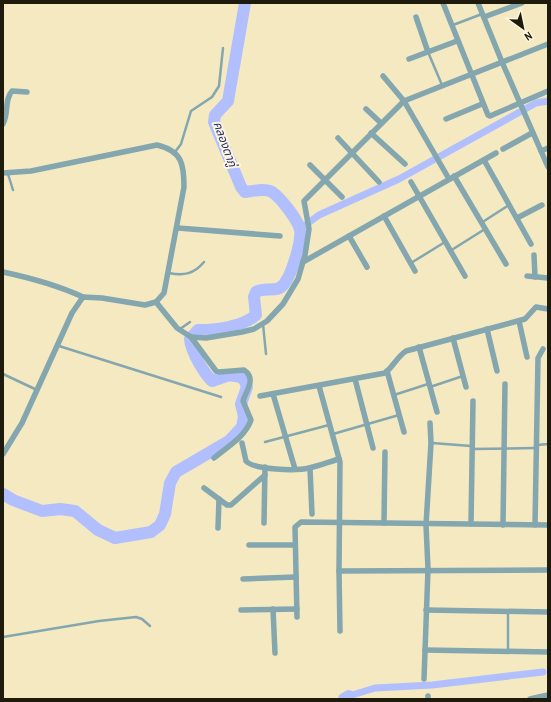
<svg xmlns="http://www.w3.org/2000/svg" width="551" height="702" viewBox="0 0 551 702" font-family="'Archivo Narrow','Noto Sans Thai',sans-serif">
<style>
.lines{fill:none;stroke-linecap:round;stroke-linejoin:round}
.canal{stroke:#b1bfff;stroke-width:7}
.river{stroke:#b1bfff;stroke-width:12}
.lane{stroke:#83a6af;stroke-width:2.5}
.street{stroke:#83a6af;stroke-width:5.5}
.labels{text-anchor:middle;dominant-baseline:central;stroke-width:4;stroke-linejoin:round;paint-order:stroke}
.water-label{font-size:12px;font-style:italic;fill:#282e76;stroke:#fdf6de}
</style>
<rect width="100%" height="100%" fill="#f4e9c1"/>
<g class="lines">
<g class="canal">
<polyline points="300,229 319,215 399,179 536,103 548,101"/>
<polyline points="349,696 375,688 432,685 543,672"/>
</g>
<g class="river">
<path d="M3 494 13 500 42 511 60 509 75 511 98 530 115 538 151 532 160 525 165 514 170 483 176 472 229 441 242 427 244 416 241 404 247 387 245 381 241 377 229 375 212 381C203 372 191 351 190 339L198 330C216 330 242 327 256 315L254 297 256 292C265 286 277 294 284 284 292 274 302 241 300 229 297 219 281 198 272 192 265 188 253 191 245 192L241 187 214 122 215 115 228 101 245 3"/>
<polyline points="344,699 349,696"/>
</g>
<g class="lane">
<polyline points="453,25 482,14"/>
<polyline points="428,52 442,85"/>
<polyline points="175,152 181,144 191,111 212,97 219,86 223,48"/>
<polyline points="8,174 13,190"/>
<polyline points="481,223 509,205"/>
<polyline points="450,251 485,229"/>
<polyline points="411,263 445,242"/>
<path d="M169 273C184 276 194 274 204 262"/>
<polyline points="263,324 266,354"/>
<polyline points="180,329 190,322"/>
<polyline points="59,346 221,397"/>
<polyline points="3,374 37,390"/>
<polyline points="430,387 463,376"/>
<polyline points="394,395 428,384"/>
<polyline points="333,434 399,415"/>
<polyline points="265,442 329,425"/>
<polyline points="432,443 471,446"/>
<polyline points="537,445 548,444"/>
<polyline points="472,449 535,448"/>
<polyline points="3,637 99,621 136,617 142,619 150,626"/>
<polyline points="508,650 508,611"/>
</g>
<g class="street">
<polyline points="443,3 488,115 490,116 548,91"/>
<polyline points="478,3 502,62 548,167"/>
<polyline points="416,17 428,52"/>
<polyline points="484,17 522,3"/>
<polyline points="409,59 457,41"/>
<polyline points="383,76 404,101 449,179"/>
<polyline points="366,109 381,123"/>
<polyline points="446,119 482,104"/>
<path d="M3 124C9 113 4 100 12 91L27 92"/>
<polyline points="371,133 405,164"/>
<polyline points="338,138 379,182"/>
<polyline points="503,149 532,133"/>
<polyline points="541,151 548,148"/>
<polyline points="484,160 531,244"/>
<polyline points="310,165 342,197"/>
<path d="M3 173 31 171 157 145C182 151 184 164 184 187L164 293 156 302 145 305 102 298 83 297 72 313 22 423 3 454"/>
<polyline points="454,176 506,264"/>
<polyline points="411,182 465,276"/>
<polyline points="384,216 415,271"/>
<polyline points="517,218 542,205"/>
<polyline points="178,228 280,236"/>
<polyline points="349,236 367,267"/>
<polyline points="534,255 535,277"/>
<polyline points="303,262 496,153"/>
<path d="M3 272C31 278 57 285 83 297"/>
<polyline points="527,276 548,278"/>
<polyline points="156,302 177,328 191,337 206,338 242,332 254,329 267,321 283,304 298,279 305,255 309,229 304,201 404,101 548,44"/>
<polyline points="519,321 527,357"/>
<polyline points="487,329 497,371"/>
<path d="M191 337 216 371 219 372 244 370C257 379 246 390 243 401L251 420C245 437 227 447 214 458"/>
<polyline points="453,338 466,387"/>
<polyline points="419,347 437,412"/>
<polyline points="387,371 404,432"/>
<polyline points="355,379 373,448"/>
<polyline points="319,386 340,462 339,571"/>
<polyline points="273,394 295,469"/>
<path d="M260 396 385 373C393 367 397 357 406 351L525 319 536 307 548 309"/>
<path d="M242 443 246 461C254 470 297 471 309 468 319 466 329 462 339 459"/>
<polyline points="310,468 312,514"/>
<polyline points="204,488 227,505 231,505 265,475"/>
<polyline points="264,523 265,467"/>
<polyline points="384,523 385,452"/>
<polyline points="471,524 473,401"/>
<polyline points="503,525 505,384"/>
<polyline points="535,525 538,358 543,349"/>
<polyline points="218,528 219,499"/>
<polyline points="249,545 295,545"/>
<polyline points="243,579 296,577"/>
<polyline points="273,609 275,653"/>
<polyline points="241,610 297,609"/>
<polyline points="426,610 548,612"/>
<polyline points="297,617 295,527 301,522 548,525"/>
<polyline points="340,631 339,571 548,570"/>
<polyline points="425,650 548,652"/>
<polyline points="424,679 428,569 426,525 431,443 430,423"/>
<polyline points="428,696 428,699"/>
<polyline points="530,699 548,695"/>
</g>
</g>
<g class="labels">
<g class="water-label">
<text transform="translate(225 144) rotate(70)">คลองตาภู่</text>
</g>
</g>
<rect width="551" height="702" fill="none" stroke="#1f1b0c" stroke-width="8"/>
<g transform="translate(523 28) rotate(147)" stroke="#fdf6de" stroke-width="3" paint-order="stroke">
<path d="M0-3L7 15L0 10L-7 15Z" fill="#1f1b0c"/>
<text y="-6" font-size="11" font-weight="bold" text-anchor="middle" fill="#1f1b0c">N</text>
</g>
</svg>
